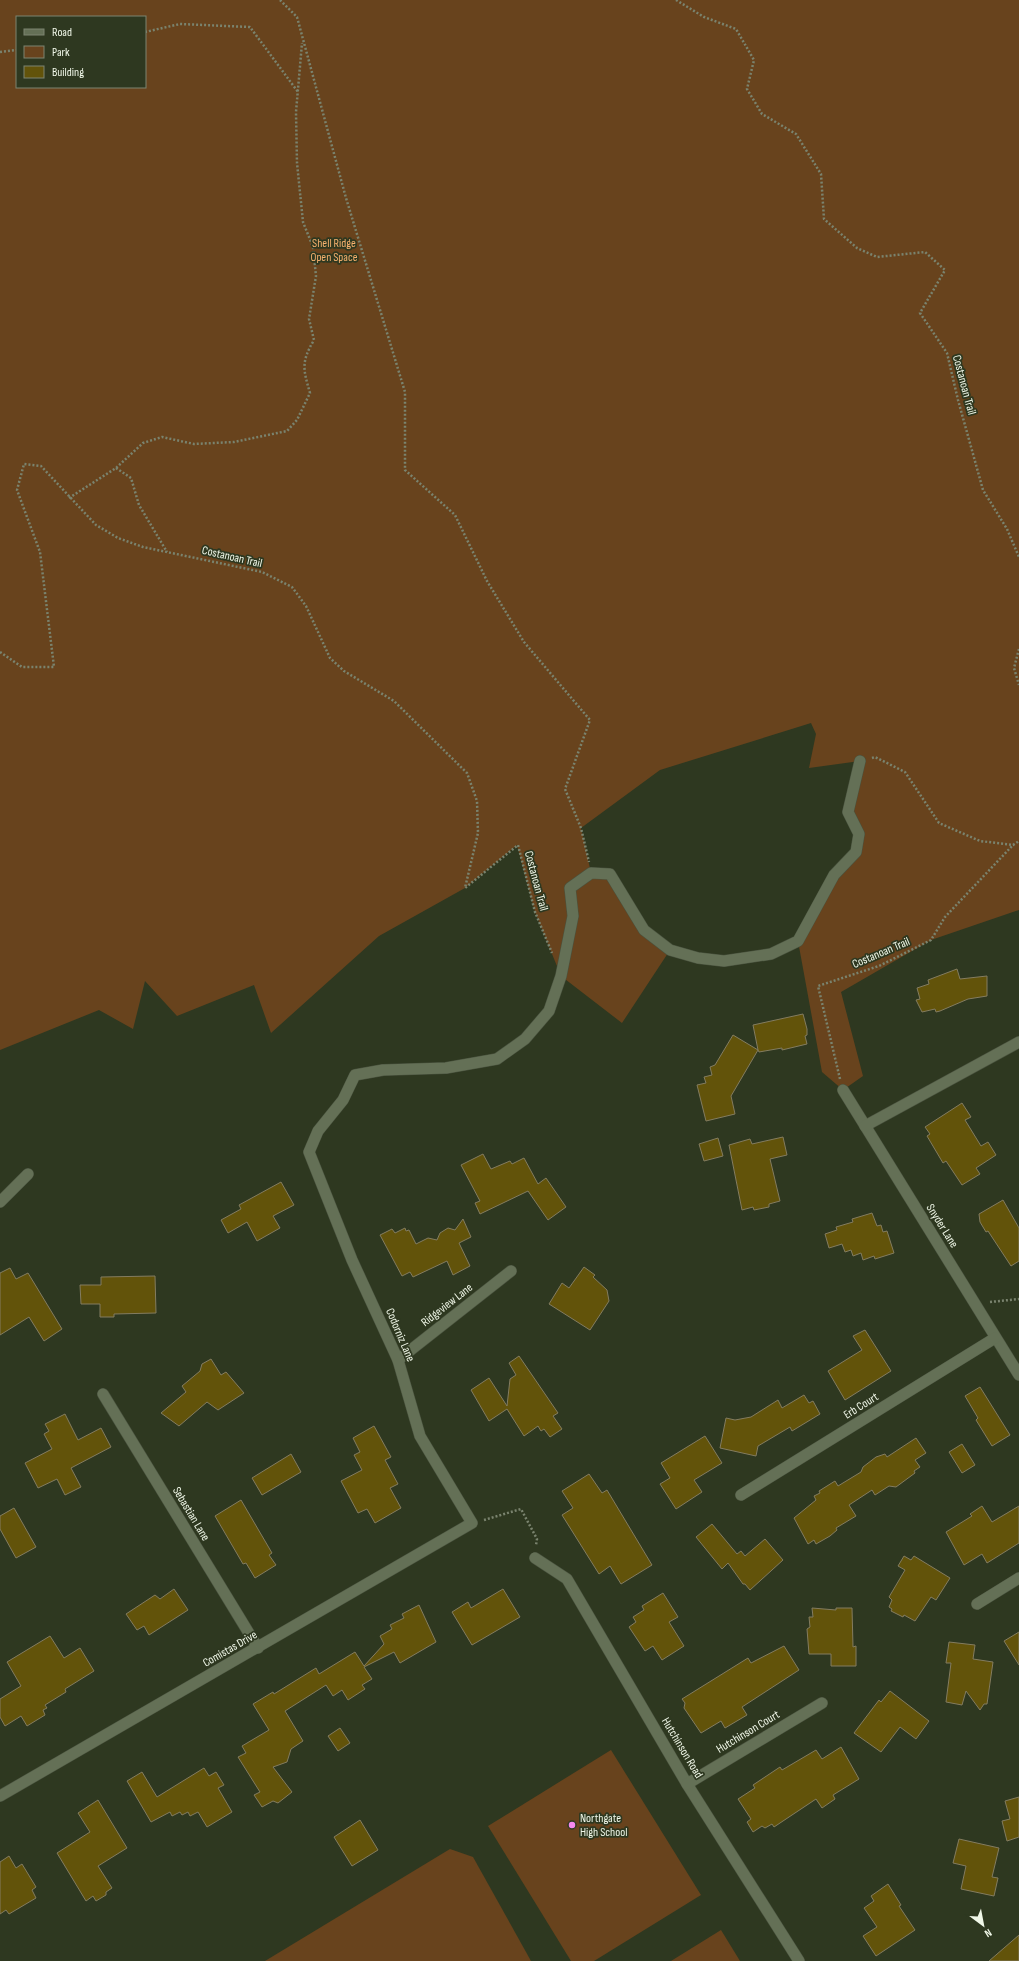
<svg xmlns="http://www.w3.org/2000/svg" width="1019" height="1961" viewBox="0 0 1019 1961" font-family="'Sofia Sans Condensed',sans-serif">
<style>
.green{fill:#68431d;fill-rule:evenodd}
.building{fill:#62530a;stroke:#837c60}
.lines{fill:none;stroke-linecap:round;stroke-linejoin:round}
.minor-casing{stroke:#4a533f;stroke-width:12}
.path{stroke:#7a836e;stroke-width:2.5;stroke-dasharray:2 2;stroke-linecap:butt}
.minor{stroke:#647056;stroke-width:11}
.poi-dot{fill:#f589ee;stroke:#2e3820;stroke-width:1.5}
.labels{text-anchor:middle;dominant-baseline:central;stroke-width:3.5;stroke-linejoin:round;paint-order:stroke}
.park-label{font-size:12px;fill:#f7b16e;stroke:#2e3820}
.street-label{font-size:12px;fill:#f0f7e8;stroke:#2e3820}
.poi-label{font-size:12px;fill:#f0f7e8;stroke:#2e3820;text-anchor:start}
</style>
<rect width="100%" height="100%" fill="#2e3820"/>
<g class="green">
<path d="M0 0H1019V910L931 940 841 992 863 1076 843 1090 822 1072 798 941 815 909 856 852 859 834 848 812 860 761 809 768 816 734 811 723 660 770 581 828 591 873 610 874 644 930 670 950 622 1023 561 976 535 912 517 845 465 888 379 936 271 1033 254 985 177 1016 145 981 133 1029 99 1010 0 1050ZM17 17H145V87H17Z"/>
<polygon points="611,1750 701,1895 594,1961 571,1961 488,1826"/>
<polygon points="450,1849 473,1857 531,1961 265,1961"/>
<polygon points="721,1930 740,1961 671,1961"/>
</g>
<g class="building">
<polygon points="957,969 960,979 987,976 987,996 968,999 940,1011 936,1012 935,1009 922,1012 916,1000 920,999 917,988 929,984 928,980"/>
<polygon points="803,1014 807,1029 807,1035 805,1036 807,1044 782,1050 782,1048 759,1052 758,1050 731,1096 735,1114 706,1121 697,1085 706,1083 704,1077 712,1075 710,1067 715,1065 733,1035 758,1050 753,1025"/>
<polygon points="962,1103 971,1117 965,1120 981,1146 988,1142 996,1155 976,1168 980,1174 962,1185 946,1161 943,1163 927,1136 930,1134 925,1127"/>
<polygon points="783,1137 787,1155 770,1159 780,1201 769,1204 769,1207 754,1210 753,1207 742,1210 729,1145 750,1139 752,1144"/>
<polygon points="718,1138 723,1156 704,1161 699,1144"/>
<polygon points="483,1154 491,1169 510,1161 512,1164 524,1158 538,1184 546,1178 566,1207 548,1220 528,1191 480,1214 475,1203 480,1201 461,1165"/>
<polygon points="281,1182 294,1205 273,1216 280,1228 257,1241 247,1222 228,1233 221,1220 241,1209 239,1205"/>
<polygon points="1003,1200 1019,1228 1019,1261 1011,1266 988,1231 986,1232 980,1222 979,1214"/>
<polygon points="872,1213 877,1226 881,1225 883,1232 887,1231 894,1253 875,1259 874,1256 863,1260 861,1253 853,1256 851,1250 845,1252 842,1244 829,1248 825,1234 837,1230 836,1227 853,1222 852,1219"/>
<polygon points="463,1219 471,1237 459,1243 470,1266 453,1275 447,1261 413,1277 410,1272 402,1276 380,1235 392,1229 395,1233 405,1228 406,1231 409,1230 416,1244 428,1238 437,1240 440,1233 448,1228 455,1230"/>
<polygon points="584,1267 595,1275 593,1277 607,1290 609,1301 590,1330 549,1304 562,1283 569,1288"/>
<polygon points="10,1268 16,1279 28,1273 62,1329 44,1341 29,1317 0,1335 0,1273"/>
<polygon points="155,1276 156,1313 114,1314 114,1317 100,1317 100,1304 81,1304 80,1285 101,1285 101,1277"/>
<polygon points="865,1330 891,1371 845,1400 828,1371 862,1350 853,1336"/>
<polygon points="519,1356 558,1413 553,1416 562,1429 550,1437 544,1429 541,1431 538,1426 524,1436 507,1409 489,1421 471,1390 489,1378 507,1406 510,1379 516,1375 509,1363"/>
<polygon points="211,1359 221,1375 226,1372 244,1393 218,1410 207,1402 179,1426 161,1413 186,1392 182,1386 200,1371 202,1364"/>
<polygon points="980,1387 1010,1435 992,1446 976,1420 978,1418 965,1396"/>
<polygon points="804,1395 809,1403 813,1401 820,1414 792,1431 790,1427 758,1446 756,1456 720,1448 726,1418 735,1420 751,1417 778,1400 782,1408"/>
<polygon points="65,1414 78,1440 101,1428 111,1447 71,1468 81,1487 65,1495 57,1479 38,1488 25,1463 52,1449 44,1434 49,1431 45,1424"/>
<polygon points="374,1426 391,1457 385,1460 398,1484 390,1488 401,1508 375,1523 367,1509 358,1513 341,1481 362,1470 354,1455 360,1452 353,1438"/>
<polygon points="705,1436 722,1463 694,1480 702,1492 676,1509 660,1484 670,1478 661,1463"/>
<polygon points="916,1438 926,1453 915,1460 920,1467 914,1471 915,1473 896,1487 889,1486 875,1495 872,1490 849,1505 856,1516 836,1528 837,1530 830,1536 816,1544 814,1540 808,1544 794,1518 816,1500 814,1496 820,1493 819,1491 835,1481 838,1486 861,1472 863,1467 876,1457 885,1454 887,1457"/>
<polygon points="962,1444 975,1465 962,1473 949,1452"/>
<polygon points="291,1454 301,1472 262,1495 252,1478"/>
<polygon points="589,1474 602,1493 607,1490 652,1565 621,1584 610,1566 599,1574 562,1515 573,1508 562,1491"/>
<polygon points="241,1500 272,1553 269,1555 276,1565 255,1578 246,1563 243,1564 215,1516"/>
<polygon points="982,1506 992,1522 1019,1506 1019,1543 987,1563 982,1554 964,1565 946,1532 972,1516 970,1514"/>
<polygon points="14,1508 36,1547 16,1558 0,1529 0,1516"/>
<polygon points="712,1524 737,1554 741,1551 745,1556 765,1539 783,1560 750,1590 745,1584 743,1584 728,1563 722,1569 696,1537"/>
<polygon points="904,1556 911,1560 914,1556 950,1578 936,1600 931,1597 915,1621 904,1615 903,1617 891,1611 892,1609 889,1607 892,1600 889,1597 905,1570 898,1566"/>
<polygon points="174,1589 188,1610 149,1635 144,1626 137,1630 126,1614 155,1595 160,1599"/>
<polygon points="503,1589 520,1617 472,1645 452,1612 468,1602 471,1608"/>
<polygon points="663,1593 678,1617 669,1622 684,1646 662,1660 653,1646 645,1651 629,1627 636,1622 633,1617 644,1610 642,1606"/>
<polygon points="419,1605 436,1642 400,1663 394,1652 364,1667 372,1679 362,1685 365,1689 348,1700 342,1690 333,1696 326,1685 285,1711 303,1741 291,1749 287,1762 273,1767 292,1792 278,1803 273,1801 262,1807 254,1795 260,1792 238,1757 246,1753 242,1746 269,1730 253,1704 273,1692 274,1694 316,1668 319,1674 355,1652 364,1666 384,1644 380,1636 392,1629 390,1625 404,1618 402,1614"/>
<polygon points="812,1608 836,1610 836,1608 852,1608 853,1647 856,1646 856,1666 831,1666 831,1654 809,1654 807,1629 810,1627 809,1617 813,1617"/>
<polygon points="1019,1632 1019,1665 1004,1641"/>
<polygon points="50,1636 64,1658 80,1648 94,1671 65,1689 66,1692 45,1705 47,1708 43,1710 45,1715 27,1726 21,1716 5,1726 0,1717 0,1699 21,1686 7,1662"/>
<polygon points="949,1642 975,1645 973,1659 993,1662 987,1704 984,1704 980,1710 966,1691 962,1705 946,1702 951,1663 946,1663"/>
<polygon points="784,1646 799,1670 742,1707 747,1715 725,1728 721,1721 701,1733 684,1708 685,1703 682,1699 748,1658 751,1663"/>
<polygon points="890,1691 929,1721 916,1739 900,1727 881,1752 854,1733 879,1700 881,1702"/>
<polygon points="340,1728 350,1743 338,1751 328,1736"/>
<polygon points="841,1747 859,1779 833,1795 835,1799 822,1808 816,1799 774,1827 772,1824 765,1828 762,1826 753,1832 747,1822 751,1819 738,1799 755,1788 753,1785 780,1767 782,1770 816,1750 822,1759"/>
<polygon points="204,1768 209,1776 216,1772 224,1785 218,1788 232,1812 207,1827 198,1812 190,1816 188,1812 182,1815 180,1812 172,1816 170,1812 151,1822 127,1781 142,1772 157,1797"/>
<polygon points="1019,1797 1019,1837 1007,1841 1002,1821 1010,1819 1005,1801"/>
<polygon points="98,1800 127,1848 98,1866 112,1888 106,1892 106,1895 96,1901 93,1896 86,1901 57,1853 90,1832 78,1813"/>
<polygon points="360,1820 378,1850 352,1866 334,1837"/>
<polygon points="959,1839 999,1848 992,1877 998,1878 994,1896 961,1889 966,1866 953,1863"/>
<polygon points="9,1856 16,1868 22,1864 36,1887 32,1890 36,1898 9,1914 6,1910 0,1914 0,1862"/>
<polygon points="888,1884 901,1905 899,1906 915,1930 876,1956 863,1936 877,1927 864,1908 874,1901 871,1896"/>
<polygon points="1019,1935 1019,1961 989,1961"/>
</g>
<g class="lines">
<g class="minor-casing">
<g id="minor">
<polyline points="843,1090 1019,1375"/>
<polyline points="865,1126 1019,1042"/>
<polyline points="0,1202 28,1174"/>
<polyline points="398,1360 511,1271"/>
<polyline points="103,1394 258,1648"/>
<polyline points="741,1495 995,1338"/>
<polyline points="535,1558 567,1579 687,1784 799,1961"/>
<polyline points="977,1604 1019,1578"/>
<polyline points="687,1784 822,1703"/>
<polyline points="0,1796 472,1523 420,1436 398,1360 352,1260 309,1152 318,1131 343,1100 355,1075 383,1070 446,1068 497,1059 525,1039 549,1011 561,976 573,916 570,888 591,873 610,874 644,930 670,950 698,958 724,961 771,954 798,941 834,875 856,852 859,834 848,812 860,761"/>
</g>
</g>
<g class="path">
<polyline points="280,0 297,17 346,198 405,392 405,470 455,515 487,581 524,642 590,720 565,789 581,828 589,862"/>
<polyline points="676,0 704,17 736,29 754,60 747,89 762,114 796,134 821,174 824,219 857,248 877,257 925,252 945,270 920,313 947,353 958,400 983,490 1007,529 1019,557"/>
<polyline points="145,32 180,24 250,27 298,92"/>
<polyline points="0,52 17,50"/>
<polyline points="116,468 131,478 139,505 167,552"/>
<path d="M69 498 116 468 143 443 162 437 194 444 234 442 287 431 297 420 310 393C303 369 301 362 314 340L309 319 316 276 313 247 303 222 297 163 296 112 302 43"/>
<polyline points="1019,649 1014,668 1019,685"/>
<polyline points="0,652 22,667 54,667 40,552 17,490 24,464 41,466 96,525 118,538 143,547 262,572 292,587 306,606 330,658 344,671 394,701 467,773 477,801 478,833 465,888 518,845 535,912 552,953"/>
<polyline points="872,758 875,757 905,772 939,823 980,841 1013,845 1019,841"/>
<polyline points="840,1079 818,986 879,966 931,940 945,917 1013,845"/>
<polyline points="990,1302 1019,1299"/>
<polyline points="484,1520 521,1509 537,1539 536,1545"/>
</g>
<use href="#minor" class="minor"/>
</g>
<circle class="poi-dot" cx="572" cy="1825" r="4"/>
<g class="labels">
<g class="park-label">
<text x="334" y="243">Shell Ridge<tspan x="334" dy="14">Open Space</tspan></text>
</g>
<g class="street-label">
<text transform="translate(964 385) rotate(75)">Costanoan Trail</text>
<text transform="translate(232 557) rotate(13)">Costanoan Trail</text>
<text transform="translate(536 881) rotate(75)">Costanoan Trail</text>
<text transform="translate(881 953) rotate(-23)">Costanoan Trail</text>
<text transform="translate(942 1226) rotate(58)">Snyder Lane</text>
<text transform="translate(447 1305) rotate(-38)">Ridgeview Lane</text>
<text transform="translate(400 1335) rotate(67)">Codorniz Lane</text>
<text transform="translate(861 1406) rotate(-32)">Erb Court</text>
<text transform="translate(191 1514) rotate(59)">Sebastian Lane</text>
<text transform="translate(230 1649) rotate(-30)">Comistas Drive</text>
<text transform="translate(748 1732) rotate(-31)">Hutchinson Court</text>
<text transform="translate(682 1748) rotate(59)">Hutchinson Road</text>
</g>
<g class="poi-label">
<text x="580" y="1818">Northgate<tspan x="580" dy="14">High School</tspan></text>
</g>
</g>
<rect x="16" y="16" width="130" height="72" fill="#2e3820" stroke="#7c8470"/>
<rect x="24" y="29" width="20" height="6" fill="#647056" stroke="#7c8470"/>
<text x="52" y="36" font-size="12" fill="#f0f7e8">Road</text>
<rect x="24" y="46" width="20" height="12" fill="#68431d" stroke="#7c8470"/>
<text x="52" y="56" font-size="12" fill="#f0f7e8">Park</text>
<rect x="24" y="66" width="20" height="12" fill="#62530a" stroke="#7c8470"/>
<text x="52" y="76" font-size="12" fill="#f0f7e8">Building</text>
<g transform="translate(983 1925) rotate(148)" stroke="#2e3820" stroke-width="3" paint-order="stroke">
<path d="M0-3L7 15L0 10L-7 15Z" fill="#f0f7e8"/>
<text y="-6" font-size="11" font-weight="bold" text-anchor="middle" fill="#f0f7e8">N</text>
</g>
</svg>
